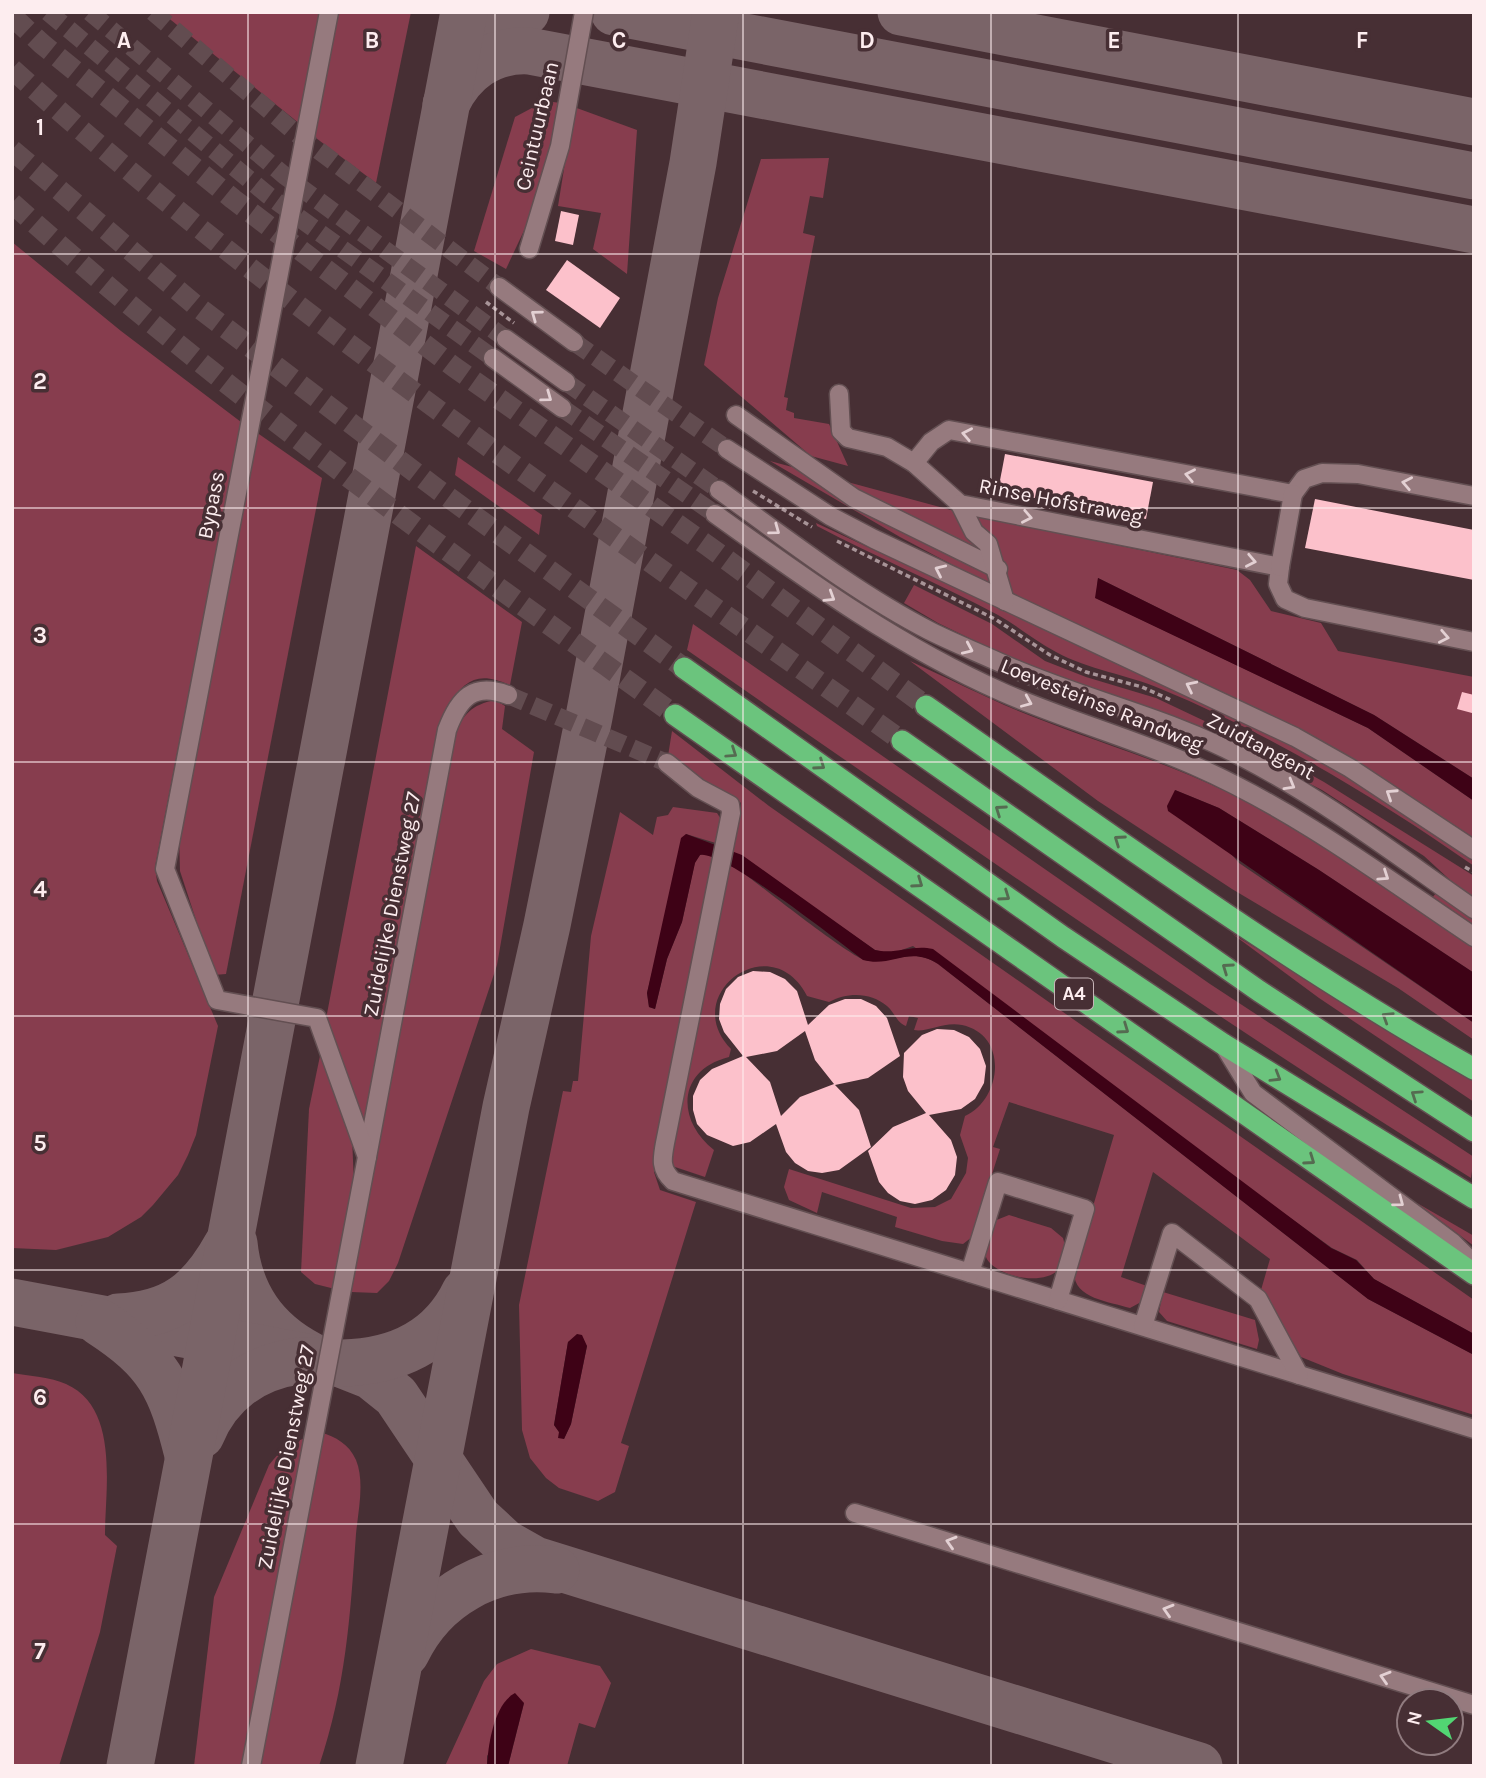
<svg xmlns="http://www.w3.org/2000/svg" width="1486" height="1778" viewBox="0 0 1486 1778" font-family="Karla,sans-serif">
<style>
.green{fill:#873d4e;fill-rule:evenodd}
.water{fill:#3e0216}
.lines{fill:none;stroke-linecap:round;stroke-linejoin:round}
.taxiway{stroke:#7a6468;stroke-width:47}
.building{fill:#fcc1cb;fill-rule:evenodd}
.minor-tunnel{stroke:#624c50;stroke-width:18;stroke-dasharray:18 9;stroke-linecap:butt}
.highway-tunnel{stroke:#624c50;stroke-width:21;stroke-dasharray:21 10;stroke-linecap:butt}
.minor-casing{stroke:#634f52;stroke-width:21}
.highway-casing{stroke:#634f52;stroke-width:24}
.path{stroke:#a89498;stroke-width:3.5;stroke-dasharray:5 3.5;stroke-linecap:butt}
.minor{stroke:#967a7e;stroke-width:18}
.highway{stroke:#6bc47d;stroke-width:21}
.oneway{stroke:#e3d0d3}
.oneway2{stroke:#556b51}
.grid{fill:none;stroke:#fdedef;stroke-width:2;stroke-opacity:0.55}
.labels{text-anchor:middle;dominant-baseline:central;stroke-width:7;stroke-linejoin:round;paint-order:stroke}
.shield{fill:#472f34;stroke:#c6b4b7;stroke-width:2}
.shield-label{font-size:19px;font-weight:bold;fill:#fdedef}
.street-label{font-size:21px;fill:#fdedef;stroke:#472f34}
.grid-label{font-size:23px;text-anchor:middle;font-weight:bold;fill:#fdedef;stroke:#472f34;stroke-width:7;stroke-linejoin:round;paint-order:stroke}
</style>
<rect width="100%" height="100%" fill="#472f34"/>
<g class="green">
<polygon points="161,12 321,12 300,124"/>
<polygon points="335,12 411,12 376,183 312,135"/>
<polygon points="545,101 561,103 550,175 506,269 474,251 515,117"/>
<polygon points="574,107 637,130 627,274 593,249 601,213 558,206"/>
<polygon points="829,158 823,198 810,196 803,233 815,236 784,397 788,398 786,410 794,413 794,418 829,424 848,466 811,456 704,365 718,298 761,159"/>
<polygon points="12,242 121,331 241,422 155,867 157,881 218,1026 196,1135 188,1155 178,1175 153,1205 141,1217 108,1237 56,1250 12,1248"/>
<polygon points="256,432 322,478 226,974 214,975 180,871 179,833"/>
<polygon points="458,457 542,515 539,535 455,475"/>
<polygon points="770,461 962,513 1237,570 1250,580 1271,611 1321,623 1338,651 1474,677 1474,779 1374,715 1098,578 1096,598 1368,728 1474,801 1474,838 1344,754 996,588 900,537"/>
<path d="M816 523 1295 746 1332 766 1474 859V866C1375 797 1272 735 1161 689 1126 674 1089 670 1056 652 1035 641 1018 626 998 615 938 583 876 557 817 526Z"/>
<path d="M416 546 522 622 510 685C478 671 466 679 447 706L363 1131 326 1019Z"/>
<polygon points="914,585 992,624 1045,661 1086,677 1156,698 1270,752 1324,782 1474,876 1474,902 1424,856 1322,790 1215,736 1041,673 938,623 904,603"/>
<path d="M693 624 1210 984 1474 1157 1471 1178C1203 1011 946 830 687 650Z"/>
<path d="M910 661C950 679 990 700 1031 716 1096 742 1163 761 1225 791 1313 834 1393 892 1474 947V973L1319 870 1219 808 1175 790 1239 863 1474 1023V1040L1398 988 1232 889 1098 801Z"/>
<path d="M495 700 505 706 502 729 534 752 497 965 398 1263 389 1281 377 1293 351 1292 454 735C464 714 471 705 495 700Z"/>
<path d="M672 731 769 806 1474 1300V1334L1374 1279 1357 1260 1332 1248 913 946 890 954 875 950 729 849 741 814V803C728 789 711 787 696 777 686 769 679 762 668 756Z"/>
<path d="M673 807 717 813 722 821 719 844 686 834 647 993 649 1007 655 1009 667 959 682 922 695 862 700 855 707 853 716 859 654 1172 660 1190 696 1202 621 1443 629 1446 615 1492 598 1501 559 1488 546 1478 530 1458 522 1430 519 1305 563 1091 571 1092 573 1081H578L591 936 620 812 653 835 657 817 668 815ZM577 1337 587 1346 571 1424 564 1439 554 1425 568 1342Z"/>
<path d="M726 864 738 869C757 883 850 957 865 960 894 965 911 946 938 964L1368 1299 1474 1355V1415L1343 1374 1301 1357 1261 1290 1270 1259 1153 1172 1121 1277 1147 1286 1143 1301 1130 1308C1109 1301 1073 1299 1074 1271L1114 1135 1009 1102 993 1147 1000 1149 972 1237 963 1244 942 1241 895 1227 897 1217 822 1192 817 1213 789 1200 784 1187 789 1169 911 1208 935 1207 951 1199 966 1173 968 1158 960 1135 965 1116C1002 1099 1009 1035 962 1025 944 1021 926 1033 914 1030L918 1018 909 1016 906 1026C897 1023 895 1013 887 1006 871 992 847 992 829 1002L807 996C771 926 678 995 731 1049L729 1057C677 1070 676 1120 714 1150L705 1177 672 1166 669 1161Z"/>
<polygon points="1438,890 1474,914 1474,925 1433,897"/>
<polygon points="1231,933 1474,1081 1474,1102 1319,998"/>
<polygon points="321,1051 352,1136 354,1185 335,1289 315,1284 301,1272 309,1109"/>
<polygon points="1417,1203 1474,1236 1474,1246"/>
<path d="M1009 1215 1051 1228 1063 1238C1080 1296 995 1281 986 1257 981 1246 990 1231 994 1221Z"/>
<polygon points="1163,1292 1255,1320 1259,1340 1257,1349 1167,1321 1159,1312"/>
<path d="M12 1373C29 1376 51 1377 66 1384 120 1408 105 1489 105 1535L117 1546 100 1632 59 1766H12Z"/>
<path d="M320 1432C336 1437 349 1444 356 1460 365 1482 358 1512 356 1534 350 1618 346 1686 319 1766H258Z"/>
<path d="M306 1438 243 1766H194L214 1597 269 1465C280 1451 289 1443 306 1438Z"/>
<polygon points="531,1649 600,1666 611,1683 595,1728 579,1723 567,1766 508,1766 524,1703 487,1756 487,1766 445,1766 484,1681 497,1664"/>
</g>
<g class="water">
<polygon points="1098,578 1374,715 1474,779 1474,801 1368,728 1095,598"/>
<polygon points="1175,790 1219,808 1319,870 1474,973 1474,1023 1168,811 1167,806"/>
<path d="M686 834 742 855 875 950C896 955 912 944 933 949L1331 1248 1356 1260 1374 1279 1474 1334V1355L1368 1299 938 964C909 945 892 968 863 960 838 941 723 850 700 855L695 863 682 922 667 959 655 1009 649 1007 647 993 681 838Z"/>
<polygon points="577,1334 582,1335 587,1346 571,1424 564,1439 558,1438 559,1432 554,1425 568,1342"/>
<path d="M515 1693 524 1703 508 1766H487C488 1745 494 1704 515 1693Z"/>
</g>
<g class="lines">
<g class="taxiway">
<polyline points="614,12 1474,176"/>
<polyline points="901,12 1474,122"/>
<polyline points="464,60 489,33 526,12"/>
<path d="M446 104C462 70 491 49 529 51L1474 230"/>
<path d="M234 1243C239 1294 264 1331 310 1355"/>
<polyline points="12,1302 338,1363 371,1376 396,1396 478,1518 505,1543 535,1560 1199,1766"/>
<path d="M118 1317C173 1315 201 1292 227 1245"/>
<path d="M99 1322C159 1361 171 1386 188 1455"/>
<path d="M201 1435C218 1393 253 1367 299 1361 313 1360 328 1363 342 1363 395 1362 441 1342 465 1292"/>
<path d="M406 1653C433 1596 492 1562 556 1570"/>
<polyline points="130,1766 464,12"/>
<polyline points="379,1766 506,1107 547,925 589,717 693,163 716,12"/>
</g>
</g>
<g class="building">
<polygon points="561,211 579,215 573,245 555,241"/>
<polygon points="567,260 620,298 600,328 546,290"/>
<polygon points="1005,454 1153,482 1146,519 998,491"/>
<polygon points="1315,499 1474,530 1474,580 1305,548"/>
<polygon points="1462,692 1474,695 1472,713 1457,709"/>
<path d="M753 971 770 972 785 979 797 991 808 1025 829 1005 845 999H861L876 1006 887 1018 900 1056 868 1078 835 1085 859 1110 871 1147 839 1170 822 1173 808 1171 795 1163 786 1152 776 1124 750 1142 733 1146 707 1135 697 1124 693 1110V1096L700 1080 712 1069 743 1056 724 1032 719 1019 720 1004 726 989 738 977ZM805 1031 815 1060 834 1084 800 1097 781 1116 770 1082 746 1057 777 1051Z"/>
<polygon points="937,1029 954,1030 969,1037 980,1049 986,1066 984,1083 975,1099 961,1109 929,1115 951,1140 957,1157 955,1175 946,1190 932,1200 915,1204 900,1201 888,1193 879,1182 868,1151 893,1127 926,1113 908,1091 903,1077 904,1053 922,1035"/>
</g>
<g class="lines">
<g class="minor-tunnel">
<polyline points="48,12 269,196 493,358"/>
<polyline points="90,12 285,176 506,339"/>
<polyline points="153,12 297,134 499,287"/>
<polyline points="574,342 727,449"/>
<polyline points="566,382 719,490"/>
<polyline points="562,408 715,514"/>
<polyline points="508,695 667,763"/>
</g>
<g class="highway-tunnel">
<polyline points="12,16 42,44 233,199 454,367 708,546 926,706"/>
<path d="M12 69C288 318 601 524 902 741"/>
<polyline points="12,150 194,304 437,489 684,668"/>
<path d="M12 203C220 390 448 552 675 715"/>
</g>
<g class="minor-casing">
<g id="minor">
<polyline points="529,249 560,146 584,12"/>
<polyline points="499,287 574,342"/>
<polyline points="506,339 566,382"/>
<polyline points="493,358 562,408"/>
<polyline points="839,394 841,431 848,438 887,447 914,463 960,504 1280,567 1278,584 1285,599 1305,608 1474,642"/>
<polyline points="736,415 854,498 998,569"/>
<polyline points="727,449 830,516 874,539 1295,737 1350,768 1474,850"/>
<polyline points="914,463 931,442 949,430 1293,494 1304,479 1322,473 1358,474 1474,496"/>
<path d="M719 490C787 539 856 593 930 631 954 643 979 653 1003 664 1081 699 1168 717 1244 758 1325 800 1399 857 1474 909"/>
<polyline points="960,504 974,532 988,544 1005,601"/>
<path d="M715 514C807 580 898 646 1002 692 1065 720 1132 738 1195 766 1295 810 1383 876 1474 937"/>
<polyline points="1280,567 1293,494"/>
<path d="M667 763 698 788 730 805 731 813 665 1143C662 1159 660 1169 673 1181L1474 1429"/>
<polyline points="1223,1044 1253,1093 1453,1243 1474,1264"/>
<path d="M367 1157 447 730C459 698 473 682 508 695"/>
<polyline points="970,1273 998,1182 1085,1209 1058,1300"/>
<polyline points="1143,1326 1172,1233 1258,1299 1299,1375"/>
<polyline points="855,1513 1474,1705"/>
<polyline points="251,1766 367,1157 317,1018 217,1000 165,869 329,12"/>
</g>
</g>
<g class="highway-casing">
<g id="highway">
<polyline points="684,668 1063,937 1223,1044 1474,1198"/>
<path d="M926 706C1106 831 1283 961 1474 1069"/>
<polyline points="675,715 1474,1274"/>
<polyline points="902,741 1259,991 1474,1131"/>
</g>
</g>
<g class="path">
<polyline points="486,302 514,323"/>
<polyline points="753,491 812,527"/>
<polyline points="837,541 995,619 1050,655 1086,672 1142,687 1173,701"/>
<polyline points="1465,867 1474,872"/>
</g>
<use href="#minor" class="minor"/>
<use href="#highway" class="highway"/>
</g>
<defs><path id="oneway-chevron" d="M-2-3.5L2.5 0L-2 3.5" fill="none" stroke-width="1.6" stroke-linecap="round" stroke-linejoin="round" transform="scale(1.75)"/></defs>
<g class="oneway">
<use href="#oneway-chevron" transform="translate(536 315) rotate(-144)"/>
<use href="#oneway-chevron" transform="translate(547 397) rotate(36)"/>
<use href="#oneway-chevron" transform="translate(967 434) rotate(-169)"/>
<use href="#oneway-chevron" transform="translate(1190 475) rotate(-169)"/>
<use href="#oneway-chevron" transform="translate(1407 483) rotate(-169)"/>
<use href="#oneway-chevron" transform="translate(1027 517) rotate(11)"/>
<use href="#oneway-chevron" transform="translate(775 530) rotate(36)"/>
<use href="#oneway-chevron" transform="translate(1251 561) rotate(11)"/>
<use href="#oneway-chevron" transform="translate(940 570) rotate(-155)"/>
<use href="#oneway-chevron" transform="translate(830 597) rotate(32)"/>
<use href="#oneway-chevron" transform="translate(1444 637) rotate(11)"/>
<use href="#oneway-chevron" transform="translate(968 649) rotate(24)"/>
<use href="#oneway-chevron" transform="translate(1191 686) rotate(-154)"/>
<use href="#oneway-chevron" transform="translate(1027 702) rotate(23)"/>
<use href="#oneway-chevron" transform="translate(1290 785) rotate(30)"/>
<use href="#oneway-chevron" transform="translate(1391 794) rotate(-147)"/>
<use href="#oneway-chevron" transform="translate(1384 876) rotate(34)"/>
<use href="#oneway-chevron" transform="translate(1399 1202) rotate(37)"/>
<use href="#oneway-chevron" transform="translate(951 1542) rotate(-163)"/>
<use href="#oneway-chevron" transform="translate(1168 1610) rotate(-163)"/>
<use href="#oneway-chevron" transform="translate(1385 1677) rotate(-163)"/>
</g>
<g class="oneway2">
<use href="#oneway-chevron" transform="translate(732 753) rotate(34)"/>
<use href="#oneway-chevron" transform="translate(820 765) rotate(35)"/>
<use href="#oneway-chevron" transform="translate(1000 810) rotate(-145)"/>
<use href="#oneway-chevron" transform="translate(1119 840) rotate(-145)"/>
<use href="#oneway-chevron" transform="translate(918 883) rotate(35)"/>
<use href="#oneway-chevron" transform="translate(1005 896) rotate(35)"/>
<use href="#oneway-chevron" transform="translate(1227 968) rotate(-145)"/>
<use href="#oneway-chevron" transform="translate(1387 1017) rotate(-148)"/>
<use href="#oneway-chevron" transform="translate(1124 1029) rotate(35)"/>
<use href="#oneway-chevron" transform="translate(1276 1077) rotate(31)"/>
<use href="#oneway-chevron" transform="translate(1416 1095) rotate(-146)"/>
<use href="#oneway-chevron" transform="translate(1310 1160) rotate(35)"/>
</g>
<path class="grid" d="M248 12V1766M495 12V1766M743 12V1766M991 12V1766M1238 12V1766M12 254H1474M12 508H1474M12 762H1474M12 1016H1474M12 1270H1474M12 1524H1474"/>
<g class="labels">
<rect class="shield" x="1055" y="978.5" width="38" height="31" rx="5"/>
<g class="shield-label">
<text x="1074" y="994">A4</text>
</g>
<g class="street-label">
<text transform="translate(537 126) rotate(-77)">Ceintuurbaan</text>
<text transform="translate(1061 501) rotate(11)">Rinse Hofstraweg</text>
<text transform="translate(211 505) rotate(-79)">Bypass</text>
<text transform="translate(1102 705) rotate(22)">Loevesteinse Randweg</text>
<text transform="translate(1261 746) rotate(28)">Zuidtangent</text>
<text transform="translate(392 904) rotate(-79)">Zuidelijke Dienstweg 27</text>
<text transform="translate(286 1457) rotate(-79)">Zuidelijke Dienstweg 27</text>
</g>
</g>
<g class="grid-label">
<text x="124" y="48">A</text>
<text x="372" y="48">B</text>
<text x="619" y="48">C</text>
<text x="867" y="48">D</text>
<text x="1114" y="48">E</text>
<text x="1362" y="48">F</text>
<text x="40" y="135">1</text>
<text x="40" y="389">2</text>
<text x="40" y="643">3</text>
<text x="40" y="897">4</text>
<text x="40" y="1151">5</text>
<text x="40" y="1405">6</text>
<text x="40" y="1659">7</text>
</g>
<rect width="1486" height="1778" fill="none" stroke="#fdedef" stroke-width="28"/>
<g transform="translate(1430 1722) rotate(284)"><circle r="33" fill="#472f34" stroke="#907b7f" stroke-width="2"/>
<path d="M0-5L12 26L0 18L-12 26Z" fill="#52d673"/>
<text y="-10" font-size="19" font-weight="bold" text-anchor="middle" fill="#fdedef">N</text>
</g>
</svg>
